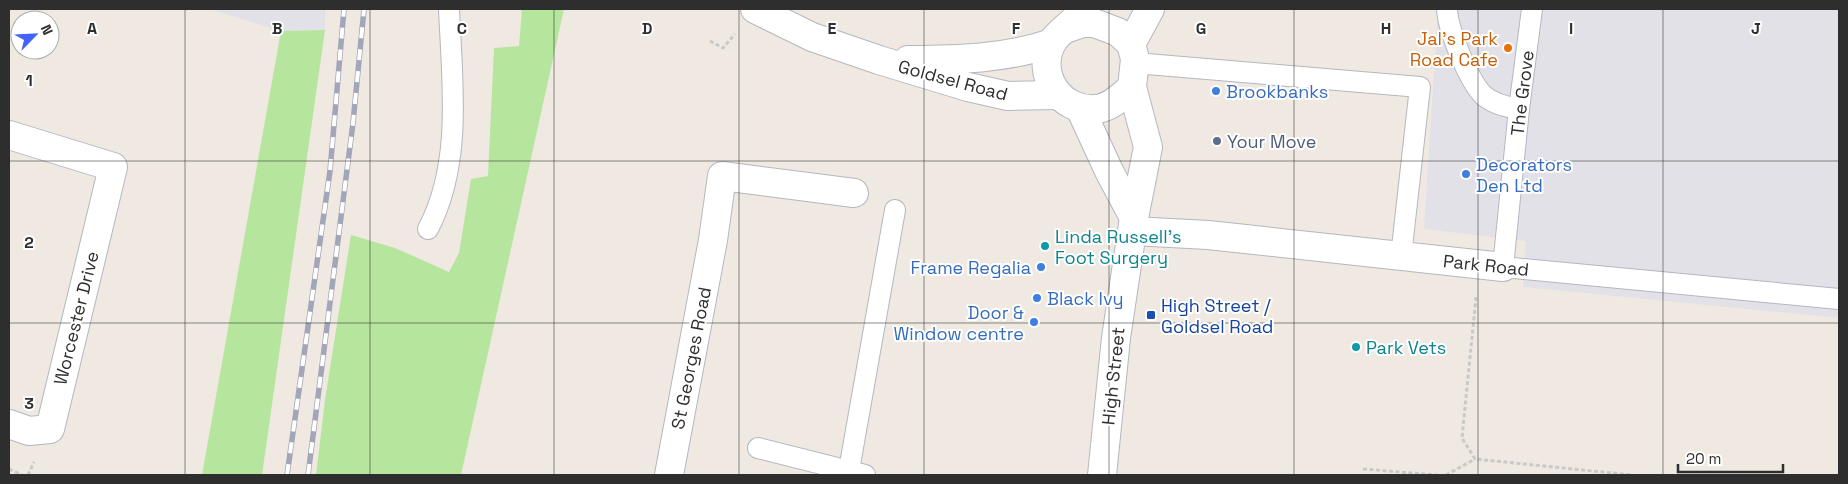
<svg xmlns="http://www.w3.org/2000/svg" width="1848" height="484" viewBox="0 0 1848 484" font-family="'Space Grotesk',sans-serif">
<style>
.industrial{fill:#e3e1e8}
.green{fill:#b6e59e}
.lines{fill:none;stroke-linecap:round;stroke-linejoin:round}
.lane-casing{stroke:#b4b7c1;stroke-width:22}
.street-casing{stroke:#b4b7c1;stroke-width:30}
.secondary-casing{stroke:#b4b7c1;stroke-width:30}
.path{stroke:#c9c9c9;stroke-width:3;stroke-dasharray:4 2.5;stroke-linecap:butt}
.lane{stroke:#fff;stroke-width:20}
.street{stroke:#fff;stroke-width:28}
.secondary{stroke:#fff;stroke-width:28}
.rail-casing{stroke:#a3a6b8;stroke-width:5.5}
.rail{stroke:#fff;stroke-width:4;stroke-dasharray:11;stroke-linecap:butt}
.grid{fill:none;stroke:#2e2e2e;stroke-width:1;stroke-opacity:0.55}
.food-dot{fill:#e8710a;stroke:#fff;stroke-width:2}
.shop-dot{fill:#3f7fe0;stroke:#fff;stroke-width:2}
.service-dot{fill:#5c6f8a;stroke:#fff;stroke-width:2}
.culture-dot{fill:#0f9aa8;stroke:#fff;stroke-width:2}
.transit-dot{fill:#1a4fb4;stroke:#fff;stroke-width:2}
.labels{text-anchor:middle;dominant-baseline:central;stroke-width:4;stroke-linejoin:round;paint-order:stroke}
.food-label{font-size:18px;fill:#c56008;stroke:#fff;text-anchor:end}
.street-label{font-size:18px;fill:#2e2e2e;stroke:#fff}
.shop-label{font-size:18px;fill:#366cbe;stroke:#fff;text-anchor:start}
.service-label{font-size:18px;fill:#4e5e75;stroke:#fff;text-anchor:start}
.culture-label{font-size:18px;fill:#0d838f;stroke:#fff;text-anchor:start}
.transit-label{font-size:18px;fill:#164399;stroke:#fff;text-anchor:start}
.grid-label{font-size:16px;text-anchor:middle;font-weight:bold;fill:#2e2e2e;stroke:#fff;stroke-width:4;stroke-linejoin:round;paint-order:stroke}
</style>
<rect width="100%" height="100%" fill="#efe9e1"/>
<g class="industrial">
<polygon points="209,9 325,9 325,30 281,31"/>
<polygon points="1438,9 1839,9 1839,318 1523,287 1526,241 1424,229"/>
</g>
<g class="green">
<polygon points="522,9 564,9 461,475 316,475 325,400 351,235 395,248 449,272 459,253 471,179 488,176 494,48 519,46"/>
<polygon points="325,30 262,475 202,475 281,31"/>
</g>
<g class="lines">
<g class="lane-casing">
<g id="lane">
<path d="M1447 9C1448 30 1468 79 1483 95 1493 104 1506 107 1519 109"/>
<polyline points="1532,9 1519,109 1503,267 1839,299"/>
<polyline points="1135,63 1420,87 1401,256"/>
<path d="M428 229C463 163 452 81 449 9"/>
<polyline points="758,448 865,475"/>
<polyline points="849,470 895,210"/>
</g>
</g>
<g class="street-casing">
<g id="street">
<polyline points="9,135 113,167 50,429 29,431 9,424"/>
<polyline points="1133,231 1208,235 1503,267"/>
<polyline points="669,475 713,240 722,176 854,193"/>
</g>
</g>
<g class="secondary-casing">
<g id="secondary">
<polyline points="755,9 812,37 879,60 968,87 1008,96 1058,95"/>
<path d="M1078 17C1070 25 1056 34 1051 44 1036 76 1061 112 1096 109 1110 108 1122 96 1132 87"/>
<polyline points="1065,29 1083,23 1094,23 1118,32 1131,44 1135,59 1132,87 1148,147 1134,218 1116,338 1102,475"/>
<polyline points="1131,44 1150,9"/>
<path d="M908 60C957 60 1005 59 1052 43"/>
<polyline points="1080,108 1109,171 1134,218"/>
</g>
</g>
<g class="path">
<polyline points="710,41 723,48 735,34"/>
<polyline points="1476,297 1462,438 1475,459 1632,475"/>
<polyline points="9,469 22,475"/>
<polyline points="1363,469 1437,475"/>
<polyline points="28,475 34,462"/>
<polyline points="1446,475 1475,459"/>
</g>
<use href="#lane" class="lane"/>
<use href="#street" class="street"/>
<use href="#secondary" class="secondary"/>
<g class="rail-casing">
<g id="rail">
<polyline points="287,475 330,171 344,9"/>
<polyline points="308,475 353,123 364,9"/>
</g>
</g>
<use href="#rail" class="rail"/>
</g>
<path class="grid" d="M185 9V475M370 9V475M554 9V475M739 9V475M924 9V475M1109 9V475M1294 9V475M1478 9V475M1663 9V475M9 161H1839M9 323H1839"/>
<circle class="food-dot" cx="1508" cy="48" r="5"/>
<g class="shop-dot">
<circle cx="1216" cy="91" r="5"/>
<circle cx="1466" cy="174" r="5"/>
<circle cx="1041" cy="267" r="5"/>
<circle cx="1037" cy="298" r="5"/>
<circle cx="1034" cy="322" r="5"/>
</g>
<circle class="service-dot" cx="1217" cy="141" r="5"/>
<g class="culture-dot">
<circle cx="1045" cy="246" r="5"/>
<circle cx="1356" cy="347" r="5"/>
</g>
<rect class="transit-dot" x="1146" y="310" width="10" height="10" rx="2.5"/>
<g class="labels">
<g class="food-label">
<text x="1498" y="38">Jal's Park<tspan x="1498" dy="21">Road Cafe</tspan></text>
</g>
<g class="street-label">
<text transform="translate(953 80) rotate(15)">Goldsel Road</text>
<text transform="translate(1522 93) rotate(-83)">The Grove</text>
<text transform="translate(1486 265) rotate(6)">Park Road</text>
<text transform="translate(76 318) rotate(-76)">Worcester Drive</text>
<text transform="translate(691 358) rotate(-79)">St Georges Road</text>
<text transform="translate(1113 376) rotate(-84)">High Street</text>
</g>
<g class="shop-label">
<text x="1226" y="91">Brookbanks</text>
<text x="1476" y="164">Decorators<tspan x="1476" dy="21">Den Ltd</tspan></text>
<text x="1031" y="267" text-anchor="end">Frame Regalia</text>
<text x="1047" y="298">Black Ivy</text>
<text x="1024" y="312" text-anchor="end">Door &amp;<tspan x="1024" dy="21">Window centre</tspan></text>
</g>
<g class="service-label">
<text x="1227" y="141">Your Move</text>
</g>
<g class="culture-label">
<text x="1055" y="236">Linda Russell's<tspan x="1055" dy="21">Foot Surgery</tspan></text>
<text x="1366" y="347">Park Vets</text>
</g>
<g class="transit-label">
<text x="1161" y="305">High Street /<tspan x="1161" dy="21">Goldsel Road</tspan></text>
</g>
</g>
<g class="grid-label">
<text x="92" y="34">A</text>
<text x="277" y="34">B</text>
<text x="462" y="34">C</text>
<text x="647" y="34">D</text>
<text x="832" y="34">E</text>
<text x="1016" y="34">F</text>
<text x="1201" y="34">G</text>
<text x="1386" y="34">H</text>
<text x="1571" y="34">I</text>
<text x="1756" y="34">J</text>
<text x="29" y="86">1</text>
<text x="29" y="248">2</text>
<text x="29" y="409">3</text>
</g>
<rect width="1848" height="484" fill="none" stroke="#2e2e2e" stroke-width="20"/>
<g transform="translate(35 35) rotate(66)"><circle r="24" fill="#ffffff" stroke="#ababab"/>
<path d="M0-4L9 19L0 12L-9 19Z" fill="#4264fb"/>
<text y="-8" font-size="14" font-weight="bold" text-anchor="middle" fill="#2e2e2e">N</text>
</g>
<path d="M1678 464v8h105v-8" fill="none" stroke="#2e2e2e" stroke-width="2.5"/>
<text x="1686" y="464" font-size="15" fill="#2e2e2e" stroke="#ffffff" stroke-width="4" paint-order="stroke">20 m</text>
</svg>
